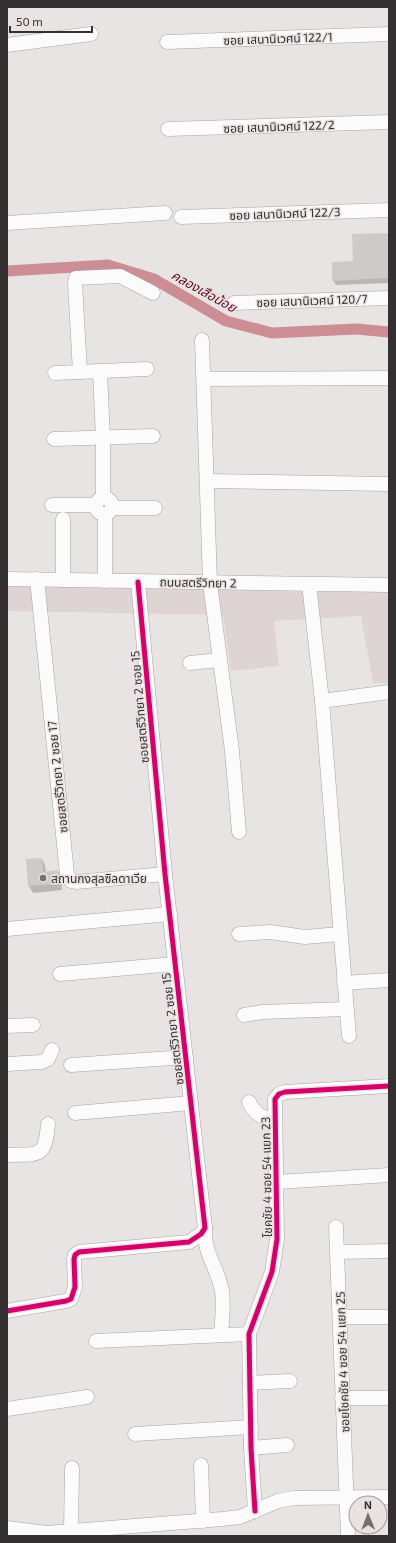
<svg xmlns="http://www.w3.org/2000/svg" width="396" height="1543" viewBox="0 0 396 1543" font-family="'Exo 2','Noto Sans Thai',sans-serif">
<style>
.built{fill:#dfd4d4}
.shadow{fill:#0003}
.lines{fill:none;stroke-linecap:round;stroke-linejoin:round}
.canal{stroke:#cc8e94;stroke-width:11}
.building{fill:#cdcaca}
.minor-casing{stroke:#a7a3a3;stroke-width:15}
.minor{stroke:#fcfbfb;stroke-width:14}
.cycleway-casing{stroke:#eae2e2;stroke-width:8}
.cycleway{stroke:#d6006c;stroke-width:5}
.poi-dot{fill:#736f70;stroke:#eae2e2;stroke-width:1.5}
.labels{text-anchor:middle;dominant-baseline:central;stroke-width:3;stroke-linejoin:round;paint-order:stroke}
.street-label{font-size:12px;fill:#343031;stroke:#eae2e2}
.poi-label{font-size:12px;fill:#343031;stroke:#eae2e2;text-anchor:start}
.water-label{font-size:13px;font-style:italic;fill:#5e0c20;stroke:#eae2e2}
</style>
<rect width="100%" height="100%" fill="#e8e4e4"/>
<polygon class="built" points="7,586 335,592 389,590 389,683 373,683 361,616 274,621 279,666 231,671 223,615 7,611"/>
<g class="shadow">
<polygon points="389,234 389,283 336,285 333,280"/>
<polygon points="42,859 45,865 46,872 58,871 61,878 62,890 33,893 29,886 27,860"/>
</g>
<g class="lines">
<polyline class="canal" points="7,271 108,265 154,279 226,321 272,333 356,329 389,332"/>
</g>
<g class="building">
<polygon points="389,233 389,278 332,281 332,262 353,261 352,234"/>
<polygon points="42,858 43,872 58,870 59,884 28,886 26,859"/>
</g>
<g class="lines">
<g class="minor-casing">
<g id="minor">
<polyline points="167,42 389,34"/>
<polyline points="7,45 91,34"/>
<polyline points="168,129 389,122"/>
<polyline points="181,217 389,210"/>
<polyline points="7,223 165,213"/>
<polyline points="234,303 389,298"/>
<polyline points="202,340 210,583 232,751 239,832"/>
<polyline points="80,372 75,283 76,278 120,276 153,293"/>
<polyline points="100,372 103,438 103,498"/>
<polyline points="55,373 147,369"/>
<polyline points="204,379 389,378"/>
<polyline points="54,439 153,436"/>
<polyline points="207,481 389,484"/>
<circle cx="104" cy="506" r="8"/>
<polyline points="52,505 96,505"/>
<polyline points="112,508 155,508"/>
<polyline points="105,514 105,581"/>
<polyline points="7,579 389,585"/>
<polyline points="37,579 67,874 71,881 76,882 165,874"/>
<polyline points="63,580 63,519"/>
<polyline points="309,584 322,701 349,1036"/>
<polyline points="190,663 219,660"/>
<polyline points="322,701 389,692"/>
<polyline points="7,929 170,914"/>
<polyline points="239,934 270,932 305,937 340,934"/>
<polyline points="60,974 175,964"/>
<polyline points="344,983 389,980"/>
<polyline points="244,1015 262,1012 346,1009"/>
<polyline points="7,1026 33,1025"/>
<polyline points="7,1064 41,1062 48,1059 52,1050"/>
<polyline points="71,1065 186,1057"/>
<path d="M249 1102C254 1113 262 1119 275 1120"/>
<polyline points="75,1113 191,1103"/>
<path d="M7 1155C39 1154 45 1159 48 1124"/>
<polyline points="277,1182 389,1175"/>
<polyline points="336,1227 348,1536"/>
<path d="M205 1228C203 1253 218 1268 222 1291 224 1305 222 1321 221 1335"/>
<polyline points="338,1252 389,1251"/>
<polyline points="7,1311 66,1301 71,1299 75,1287 74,1259 75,1255 79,1252 189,1242 201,1234 205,1228 165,874 138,582"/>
<polyline points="340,1317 389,1317"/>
<polyline points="96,1341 249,1334"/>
<polyline points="250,1383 290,1381"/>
<polyline points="342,1398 389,1398"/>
<polyline points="7,1409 87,1397"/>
<polyline points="135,1434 251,1427"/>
<polyline points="251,1448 287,1445"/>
<polyline points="201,1465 203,1521"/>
<polyline points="255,1511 251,1448 249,1334 272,1272 277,1239 275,1099 279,1094 285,1092 389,1086"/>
<polyline points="7,1528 47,1533 222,1519 240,1517 278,1501 294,1498 389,1497"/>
<polyline points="71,1531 72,1468"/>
</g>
</g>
<use href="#minor" class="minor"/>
<g class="cycleway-casing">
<g id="cycleway">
<polyline points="7,1311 66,1301 71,1299 75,1287 74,1259 75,1255 79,1252 189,1242 201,1234 205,1228 165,874 138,582"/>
<polyline points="255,1511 251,1448 249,1334 272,1272 277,1239 275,1099 279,1094 285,1092 389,1086"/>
</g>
</g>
<use href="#cycleway" class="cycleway"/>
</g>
<circle class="poi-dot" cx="43" cy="878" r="4"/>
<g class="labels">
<g class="street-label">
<text transform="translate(278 38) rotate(-2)">ซอย เสนานิเวศน์ 122/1</text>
<text transform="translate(279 126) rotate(-2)">ซอย เสนานิเวศน์ 122/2</text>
<text transform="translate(285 213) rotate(-2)">ซอย เสนานิเวศน์ 122/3</text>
<text transform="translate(312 300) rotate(-2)">ซอย เสนานิเวศน์ 120/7</text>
<text transform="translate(198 582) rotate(1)">ถนนสตรีวิทยา 2</text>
<text transform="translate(139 707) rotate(-95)">ซอยสตรีวิทยา 2 ซอย 15</text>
<text transform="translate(57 777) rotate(-96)">ซอยสตรีวิทยา 2 ซอย 17</text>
<text transform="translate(172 1029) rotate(-97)">ซอยสตรีวิทยา 2 ซอย 15</text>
<text transform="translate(266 1177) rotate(-91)">โชคชัย 4 ซอย 54 แยก 23</text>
<text transform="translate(342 1362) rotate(-92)">ซอยโชคชัย 4 ซอย 54 แยก 25</text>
</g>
<g class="poi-label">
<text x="51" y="878">สถานกงสุลซิลดาเวีย</text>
</g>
<g class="water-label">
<text transform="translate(204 291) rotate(29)">คลองเสือน้อย</text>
</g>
</g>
<rect width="396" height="1543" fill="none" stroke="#343031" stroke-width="16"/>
<g transform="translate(368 1515) rotate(359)"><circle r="19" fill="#eae2e2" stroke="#a19b9b"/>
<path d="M0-3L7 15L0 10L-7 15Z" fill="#736f70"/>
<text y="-6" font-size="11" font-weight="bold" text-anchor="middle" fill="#343031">N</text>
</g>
<path d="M10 26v6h82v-6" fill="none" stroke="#343031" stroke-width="2"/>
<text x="16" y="26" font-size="12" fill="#343031" stroke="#eae2e2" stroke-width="3" paint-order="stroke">50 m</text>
</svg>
